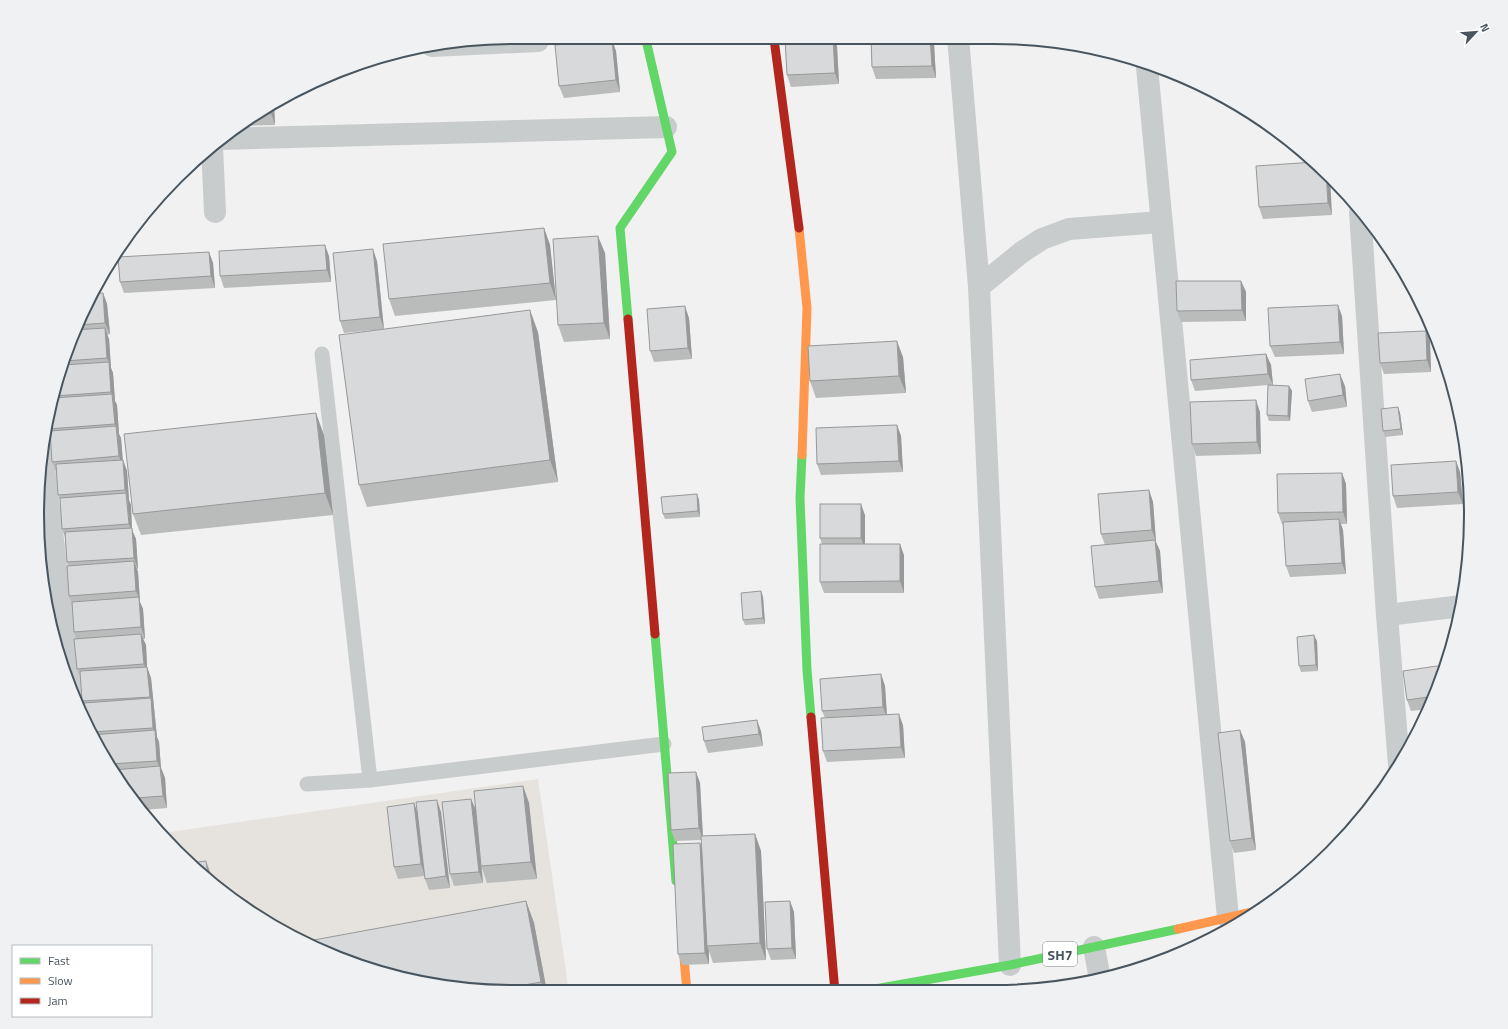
<svg xmlns="http://www.w3.org/2000/svg" width="1508" height="1029" viewBox="0 0 1508 1029" font-family="'Titillium Web',sans-serif">
<style>
.commercial{fill:#e6e3df}
.lines{fill:none;stroke-linecap:round;stroke-linejoin:round}
.lane{stroke:#c9cccd;stroke-width:15}
.street{stroke:#c9cccd;stroke-width:22}
.fast{stroke:#63d668;stroke-width:9}
.slow{stroke:#ff974d;stroke-width:9}
.jam{stroke:#b3261e;stroke-width:9}
.wall{fill:#babbbb}
.shaded-wall{fill:#979899}
.building{fill:#d8d9da;stroke:#979899}
.labels{text-anchor:middle;dominant-baseline:central;stroke-width:3;stroke-linejoin:round;paint-order:stroke}
.shield{fill:#fff;stroke:#7f888e;stroke-width:1}
.shield-label{font-size:14px;font-weight:bold;fill:#48555e}
.rim{fill:none;stroke:#48555e;stroke-width:2}
</style>
<rect width="100%" height="100%" fill="#f2f1f1"/>
<polygon class="commercial" points="538,779 569,992 514,992 303,943 224,893 177,852 172,845 170,832"/>
<g class="lines">
<g class="lane">
<polyline points="322,354 370,780"/>
<polyline points="307,784 370,780 664,744"/>
</g>
<g class="street">
<polyline points="958,37 979,287 1010,965"/>
<polyline points="432,46 538,41"/>
<polyline points="1147,67 1228,918"/>
<polyline points="221,139 666,127"/>
<polyline points="212,146 215,212"/>
<polyline points="1360,212 1387,615 1399,765"/>
<polyline points="979,287 1022,252 1042,239 1069,229 1161,222"/>
<polyline points="42,451 72,693"/>
<polyline points="1387,615 1462,606"/>
<polyline points="1094,947 1100,979"/>
</g>
<g class="fast">
<polyline points="628,319 620,228 672,152 646,40"/>
<polyline points="802,455 800,498 807,670 811,717"/>
<polyline points="655,634 676,881"/>
<polyline points="858,992 1010,965 1178,929"/>
</g>
<g class="slow">
<polyline points="799,228 807,308 802,455"/>
<polyline points="1178,929 1261,910"/>
<polyline points="682,935 687,992"/>
</g>
<g class="jam">
<polyline points="774,39 799,228"/>
<polyline points="628,319 655,634"/>
<polyline points="811,717 835,992"/>
</g>
</g>
<g class="wall">
<polygon points="932,37 934,44 936,78 876,79 872,67 871,38"/>
<polygon points="612,40 616,51 620,92 564,98 559,86 555,44 578,43"/>
<polygon points="837,46 839,84 791,87 787,75"/>
<polygon points="274,105 275,125 239,126 249,118"/>
<polygon points="1315,162 1332,215 1263,219 1259,207"/>
<polygon points="544,228 550,245 556,300 395,316 389,299"/>
<polygon points="209,252 213,263 215,288 124,293 120,282"/>
<polygon points="605,253 610,339 564,342 558,325"/>
<polygon points="329,256 331,282 224,288 220,276"/>
<polygon points="377,261 384,329 344,333 340,321"/>
<polygon points="1241,281 1246,292 1246,321 1181,322 1177,311"/>
<polygon points="96,293 103,293 107,304 110,334 107,335 109,339 111,368 113,373 115,401 117,405 119,434 121,438 123,460 127,471 129,500 131,505 132,530 136,539 138,569 137,569 138,572 140,602 143,609 145,639 143,639 146,645 147,667 151,678 157,737 159,742 161,768 165,778 167,808 144,810 101,753 85,721 84,705 82,701 81,679 77,669 76,639 74,632 72,604 69,596 68,566 67,562 65,537 62,529 60,500 58,495 56,472 52,462 50,434 48,429 47,417 73,332"/>
<polygon points="1342,316 1344,354 1275,357 1270,346"/>
<polygon points="689,318 692,359 654,362 650,351"/>
<polygon points="1426,331 1430,342 1431,372 1384,374 1380,363"/>
<polygon points="538,332 558,482 367,507 359,485"/>
<polygon points="1266,354 1271,365 1273,385 1289,386 1292,391 1290,421 1269,421 1267,415 1268,385 1195,391 1191,380"/>
<polygon points="903,357 906,393 816,398 810,381"/>
<polygon points="1345,386 1347,407 1312,412 1308,401"/>
<polygon points="1398,407 1400,413 1403,435 1385,437 1383,431"/>
<polygon points="1260,412 1261,454 1196,456 1192,444"/>
<polygon points="897,425 901,436 903,472 821,475 817,464"/>
<polygon points="324,435 333,515 141,535 133,514"/>
<polygon points="1456,461 1460,472 1463,504 1397,508 1393,496"/>
<polygon points="1342,473 1346,484 1347,524 1341,524 1343,530 1346,574 1290,577 1286,566 1283,524 1282,524 1278,513"/>
<polygon points="1149,490 1153,502 1156,542 1160,551 1163,593 1099,599 1095,587 1105,545 1101,534"/>
<polygon points="697,494 699,500 700,517 665,519 663,514"/>
<polygon points="865,515 865,544 904,555 904,593 824,593 820,582 822,544 820,538"/>
<polygon points="761,591 763,597 765,624 745,625 743,620"/>
<polygon points="1317,641 1318,671 1301,672 1299,666"/>
<polygon points="1444,665 1435,697 1428,709 1411,711 1407,700"/>
<polygon points="881,674 885,686 887,715 903,725 905,758 827,762 823,751 825,718 822,711"/>
<polygon points="1240,730 1245,742 1256,850 1234,853 1230,841"/>
<polygon points="761,731 763,746 708,753 704,741"/>
<polygon points="696,772 700,783 703,836 755,834 761,851 766,960 713,963 709,951 709,964 682,965 678,954 700,843 702,848 702,840 675,841 671,830"/>
<polygon points="523,786 529,803 537,879 487,883 482,868 483,883 454,886 450,874 471,799 475,810"/>
<polygon points="414,803 417,811 441,812 450,888 429,890 425,879 424,876 398,879 394,867"/>
<polygon points="526,901 534,923 547,992 514,992 422,983"/>
<polygon points="790,901 794,912 796,959 771,960 767,949"/>
</g>
<g class="shaded-wall">
<polygon points="930,37 932,37 934,44 936,78 932,66"/>
<polygon points="833,38 834,38 837,46 839,84 835,73"/>
<polygon points="612,40 616,51 620,92 616,80"/>
<polygon points="274,105 275,125 271,113 271,107"/>
<polygon points="1326,172 1330,176 1332,215 1328,203"/>
<polygon points="544,228 550,245 556,300 550,283"/>
<polygon points="598,236 605,253 610,339 604,323"/>
<polygon points="325,245 329,256 331,282 327,270"/>
<polygon points="373,249 377,261 384,329 380,317"/>
<polygon points="209,252 213,263 215,288 211,276"/>
<polygon points="1241,281 1246,292 1246,321 1242,310"/>
<polygon points="103,293 107,304 110,334 105,323"/>
<polygon points="1338,305 1342,316 1344,354 1340,342"/>
<polygon points="685,306 689,318 692,359 688,348"/>
<polygon points="530,310 538,332 558,482 550,460"/>
<polygon points="105,328 109,339 111,368 113,373 115,401 117,405 119,434 121,438 123,465 123,460 127,471 129,500 131,505 132,530 136,539 138,569 134,558 132,533 129,524 127,495 125,490 123,468 119,456 117,428 115,424 113,396 111,392 109,363 107,358"/>
<polygon points="1426,331 1430,342 1431,372 1427,360"/>
<polygon points="897,341 903,357 906,393 899,376"/>
<polygon points="1266,354 1271,365 1273,385 1268,374"/>
<polygon points="1340,374 1345,386 1347,407 1343,395"/>
<polygon points="1289,386 1292,391 1290,421 1288,416"/>
<polygon points="1256,400 1260,412 1261,454 1257,442"/>
<polygon points="1398,407 1400,413 1403,435 1401,429"/>
<polygon points="316,413 324,435 333,515 325,493"/>
<polygon points="897,425 901,436 903,472 899,461"/>
<polygon points="1456,461 1460,472 1463,504 1458,492"/>
<polygon points="1342,473 1346,484 1347,524 1343,512"/>
<polygon points="1149,490 1153,502 1156,542 1152,530"/>
<polygon points="697,494 699,500 700,517 698,511"/>
<polygon points="861,504 865,515 865,549 861,538"/>
<polygon points="1339,519 1343,530 1346,574 1342,563"/>
<polygon points="1155,540 1160,551 1163,593 1159,581"/>
<polygon points="900,544 904,555 904,593 900,581"/>
<polygon points="134,561 138,572 140,602 143,609 145,639 141,627 139,598 136,591"/>
<polygon points="761,591 763,597 765,624 763,618"/>
<polygon points="141,634 146,645 147,667 151,678 157,737 159,742 161,768 165,778 167,808 163,796 161,771 157,761 155,733 153,728 151,700 150,697 148,675 144,664"/>
<polygon points="1314,635 1317,641 1318,671 1316,665"/>
<polygon points="881,674 885,686 887,718 883,707"/>
<polygon points="899,714 903,725 905,758 901,747"/>
<polygon points="757,720 761,731 763,746 759,734"/>
<polygon points="1240,730 1245,742 1256,850 1252,838"/>
<polygon points="696,772 700,783 703,840 699,828"/>
<polygon points="523,786 529,803 537,879 531,862"/>
<polygon points="471,799 476,810 481,866 483,883 479,872"/>
<polygon points="437,800 441,812 450,888 446,876"/>
<polygon points="414,803 418,815 425,876 421,864"/>
<polygon points="755,834 761,851 766,960 760,943"/>
<polygon points="700,843 704,855 707,946 709,951 709,964 705,953"/>
<polygon points="206,861 210,872 212,883 209,880"/>
<polygon points="526,901 534,923 547,992 545,992 541,982"/>
<polygon points="790,901 794,912 796,959 792,948"/>
</g>
<g class="building">
<polygon points="930,37 932,66 872,67 871,38"/>
<polygon points="833,38 835,73 787,75 785,39"/>
<polygon points="555,40 576,40 577,43 555,44"/>
<polygon points="605,40 612,40 616,80 559,86 555,45"/>
<polygon points="271,107 271,113 258,113"/>
<polygon points="1315,162 1326,172 1328,203 1259,207 1256,166"/>
<polygon points="544,228 550,283 389,299 383,244"/>
<polygon points="598,236 604,323 558,325 553,239"/>
<polygon points="325,245 327,270 220,276 219,251"/>
<polygon points="373,249 380,317 340,321 333,253"/>
<polygon points="209,252 211,276 120,282 118,257"/>
<polygon points="1176,281 1241,281 1242,310 1177,311"/>
<polygon points="96,293 103,293 105,323 77,325"/>
<polygon points="1338,305 1340,342 1270,346 1268,308"/>
<polygon points="685,306 688,348 650,351 647,309"/>
<polygon points="530,310 550,460 359,485 339,335"/>
<polygon points="105,328 107,358 64,361 74,330"/>
<polygon points="1426,331 1427,360 1380,363 1378,333"/>
<polygon points="897,341 899,376 810,381 808,346"/>
<polygon points="1266,354 1268,374 1191,380 1190,360"/>
<polygon points="109,362 111,392 54,396 63,365"/>
<polygon points="1340,374 1343,395 1308,401 1305,379"/>
<polygon points="1268,385 1289,386 1288,416 1267,415"/>
<polygon points="112,394 115,424 48,429 47,417 53,398"/>
<polygon points="1256,400 1257,442 1192,444 1190,402"/>
<polygon points="1398,407 1401,429 1383,431 1381,409"/>
<polygon points="316,413 325,493 133,514 124,434"/>
<polygon points="897,425 899,461 817,464 816,428"/>
<polygon points="116,426 119,456 52,462 50,431"/>
<polygon points="123,460 125,490 58,495 56,464"/>
<polygon points="1456,461 1458,492 1393,496 1391,465"/>
<polygon points="1342,473 1343,512 1278,513 1277,474"/>
<polygon points="1149,490 1152,530 1101,534 1098,494"/>
<polygon points="126,493 129,524 62,529 60,498"/>
<polygon points="697,494 698,511 663,514 661,497"/>
<rect x="820" y="504" width="41" height="34"/>
<polygon points="1339,519 1342,563 1286,566 1283,522"/>
<polygon points="132,528 134,558 67,562 65,532"/>
<polygon points="1155,540 1159,581 1095,587 1091,546"/>
<polygon points="820,544 900,544 900,581 820,582"/>
<polygon points="134,561 136,591 69,596 67,566"/>
<polygon points="761,591 763,618 743,620 741,593"/>
<polygon points="139,597 141,627 74,632 72,602"/>
<polygon points="141,634 144,664 77,669 74,639"/>
<polygon points="1314,635 1316,665 1299,666 1297,637"/>
<polygon points="1444,665 1435,696 1407,700 1403,671"/>
<polygon points="147,667 150,697 82,701 80,671"/>
<polygon points="881,674 883,707 822,711 820,679"/>
<polygon points="151,698 153,728 91,732 85,721 84,703"/>
<polygon points="899,714 901,747 823,751 821,718"/>
<polygon points="757,720 759,734 704,741 702,727"/>
<polygon points="155,730 157,761 109,764 101,753 92,735"/>
<polygon points="1240,730 1252,838 1230,841 1218,733"/>
<polygon points="160,766 163,796 136,798 114,770"/>
<polygon points="696,772 699,828 671,830 668,773"/>
<polygon points="523,786 531,862 481,866 474,791"/>
<polygon points="471,799 479,872 450,874 442,802"/>
<polygon points="437,800 446,876 425,879 416,802"/>
<polygon points="414,803 421,864 394,867 387,807"/>
<polygon points="755,834 760,943 707,946 701,836"/>
<polygon points="700,843 705,953 678,954 673,844"/>
<polygon points="206,861 209,880 189,863"/>
<polygon points="526,901 541,982 496,990 422,983 303,942"/>
<polygon points="790,901 792,948 767,949 765,902"/>
</g>
<g class="labels">
<rect class="shield" x="1043" y="942" width="34" height="24" rx="3"/>
<g class="shield-label">
<text x="1060" y="954">SH7</text>
</g>
</g>
<path d="M0 0H1508V1029H0ZM514 44H994A470 470 0 0 1 1464 514V515A470 470 0 0 1 994 985H514A470 470 0 0 1 44 515V514A470 470 0 0 1 514 44Z" fill="#f0f1f2" fill-rule="evenodd"/>
<path class="rim" d="M514 44H994A470 470 0 0 1 1464 514V515A470 470 0 0 1 994 985H514A470 470 0 0 1 44 515V514A470 470 0 0 1 514 44Z"/>
<rect x="12" y="945" width="140" height="72" fill="#ffffff" stroke="#b6bbbf"/>
<rect x="20" y="958" width="20" height="6" fill="#63d668" stroke="#b6bbbf"/>
<text x="48" y="965" font-size="12" fill="#48555e">Fast</text>
<rect x="20" y="978" width="20" height="6" fill="#ff974d" stroke="#b6bbbf"/>
<text x="48" y="985" font-size="12" fill="#48555e">Slow</text>
<rect x="20" y="998" width="20" height="6" fill="#b3261e" stroke="#b6bbbf"/>
<text x="48" y="1005" font-size="12" fill="#48555e">Jam</text>
<g transform="translate(1476 32) rotate(64)" stroke="#ffffff" stroke-width="3" paint-order="stroke">
<path d="M0-3L7 15L0 10L-7 15Z" fill="#48555e"/>
<text y="-6" font-size="11" font-weight="bold" text-anchor="middle" fill="#48555e">N</text>
</g>
</svg>
